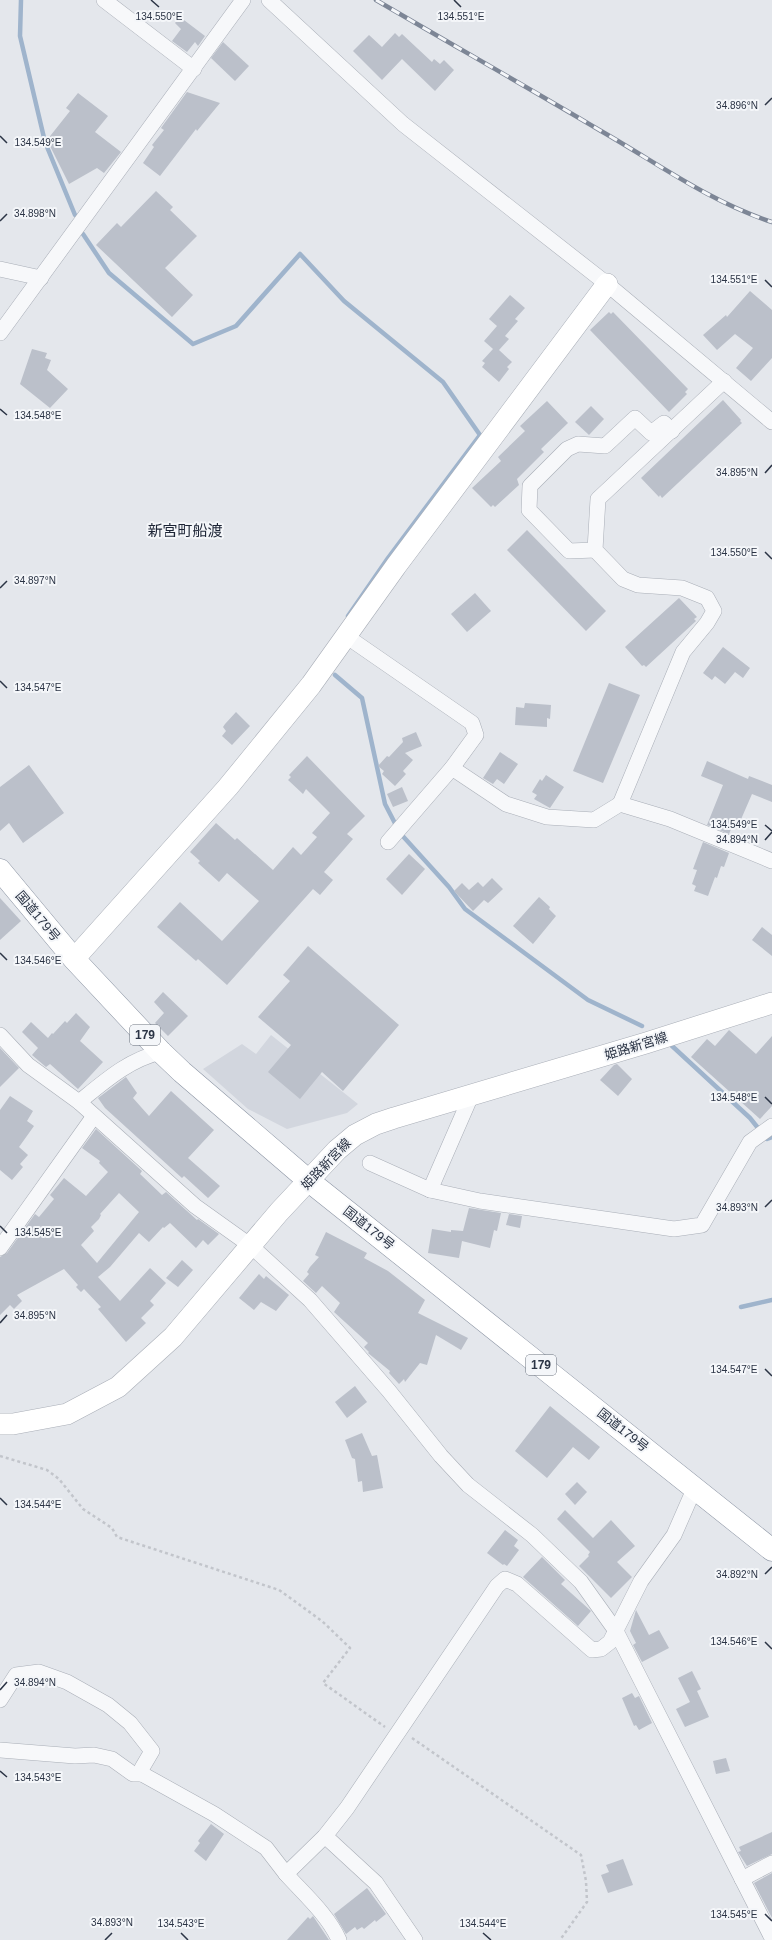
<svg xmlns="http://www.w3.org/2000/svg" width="772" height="1940" viewBox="0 0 772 1940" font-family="Helvetica,'Noto Sans JP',sans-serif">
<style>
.built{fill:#d2d6de}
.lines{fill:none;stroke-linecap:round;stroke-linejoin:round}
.stream{stroke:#9fb4cc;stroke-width:4.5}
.building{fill:#bbc0ca;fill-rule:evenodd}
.street-casing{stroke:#a9aeb7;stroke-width:16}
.secondary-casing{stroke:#a9aeb7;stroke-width:22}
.highway-casing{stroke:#8b94a3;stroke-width:23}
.path{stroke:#c2c5cb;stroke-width:2.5;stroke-dasharray:3 3;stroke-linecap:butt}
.street{stroke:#f7f8fa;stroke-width:15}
.secondary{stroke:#fff;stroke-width:21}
.highway{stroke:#fff;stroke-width:22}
.rail-casing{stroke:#7d8696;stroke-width:4.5}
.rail{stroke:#f4f6f9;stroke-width:3;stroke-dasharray:9;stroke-linecap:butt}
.ticks{fill:none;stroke:#2b3445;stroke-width:1.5}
.labels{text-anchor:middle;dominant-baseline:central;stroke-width:4;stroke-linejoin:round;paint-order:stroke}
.shield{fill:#f4f6f9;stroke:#676e7b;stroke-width:1}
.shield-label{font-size:12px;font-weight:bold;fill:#2b3445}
.street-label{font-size:13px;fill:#2b3445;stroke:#f4f6f9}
.quarter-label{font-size:15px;fill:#1d2536;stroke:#f4f6f9}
.ticks-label{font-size:10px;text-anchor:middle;fill:#2b3445;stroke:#f4f6f9;stroke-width:4;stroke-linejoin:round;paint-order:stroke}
</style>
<rect width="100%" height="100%" fill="#e4e7ec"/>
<polygon class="built" points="271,1035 358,1104 347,1113 287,1129 248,1109 203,1069 242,1044 256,1054"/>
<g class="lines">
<g class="stream">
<polyline points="21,0 20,36 45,142 75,215"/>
<polyline points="83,234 109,273 193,344 236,326 300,254 344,301 443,382 480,435 388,558 348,616"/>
<polyline points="335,675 362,698 385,804 400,833 449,887 465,909 588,1000 642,1026"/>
<polyline points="671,1045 750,1118 758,1128"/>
<polyline points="765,1136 767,1139 772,1137"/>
<polyline points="741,1307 772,1300"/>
</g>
</g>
<g class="building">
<polygon points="180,17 205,36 198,46 195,42 187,52 172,41 181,29 175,23"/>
<polygon points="395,33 399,37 402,34 432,62 434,59 440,64 444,60 454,70 435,91 402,59 382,80 353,51 369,35 382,47"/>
<polygon points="223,42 249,66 235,81 211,58"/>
<polygon points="187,92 220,103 197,131 196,129 160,176 143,163 154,147 152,145 164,130 161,128"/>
<polygon points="78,93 108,116 95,132 121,152 104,173 97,168 69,184 47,140 70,111 66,108"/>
<polygon points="156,191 173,207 170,210 197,236 165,268 193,295 172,317 96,245 117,223 121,227"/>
<polygon points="750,291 772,310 772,358 751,381 736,368 753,348 735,334 717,350 703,335 726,315 727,317"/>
<polygon points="510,295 525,308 515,319 518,321 505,336 509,339 499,350 512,362 507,367 509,369 499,382 482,367 485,363 482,361 493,349 484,341 497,326 489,319"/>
<polygon points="609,312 611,314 613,312 688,389 685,392 687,394 669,412 590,330"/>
<polygon points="32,349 47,353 45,358 51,360 47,370 68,389 50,408 20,384"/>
<polygon points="723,400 741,420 740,421 742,423 662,498 660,495 659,497 641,478"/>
<polygon points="547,401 568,423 541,449 544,452 517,479 519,485 495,507 493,505 491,507 472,488 501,461 498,457 525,431 520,426"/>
<polygon points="591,406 604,419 589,435 575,422"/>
<polygon points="527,530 606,611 586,631 507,550"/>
<polygon points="475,593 491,611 467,632 451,614"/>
<polygon points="679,598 697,617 694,619 696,621 646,667 644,665 642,666 625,647"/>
<polygon points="723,647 750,668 743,678 735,672 725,684 715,676 712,680 703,673"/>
<polygon points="609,683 640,695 603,783 573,771"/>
<polygon points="525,703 551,705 550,719 547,718 547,727 515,725 516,707 524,708"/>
<polygon points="236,712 250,726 232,745 222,736 226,731 223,727 225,724"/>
<polygon points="416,732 422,746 405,753 413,760 403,771 406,774 395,786 382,774 384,771 378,766 387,756 389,757 403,742 402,738"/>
<polygon points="500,752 518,764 504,784 497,779 493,784 483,778"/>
<polygon points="307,756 365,816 347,834 353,839 324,872 333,880 320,895 313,889 227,985 198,959 196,961 157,927 180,902 222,941 259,901 227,873 219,882 198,863 200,861 190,852 216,823 235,840 237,838 273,870 293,847 301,855 317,837 312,833 330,813 306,789 303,794 288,780 291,777 289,775"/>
<polygon points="707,761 748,779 749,776 772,785 772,802 752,794 739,824 734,822 729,834 707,825 723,785 701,776"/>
<polygon points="29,765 64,813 23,843 9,823 0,831 0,787"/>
<polygon points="546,775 564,787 550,808 534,799 537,795 532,792 540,779 542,781"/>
<polygon points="402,787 408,801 393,807 387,794"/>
<polygon points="703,842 729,853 724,867 721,866 717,878 715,877 708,896 694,891 696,886 692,884 697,870 693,869"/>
<polygon points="409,854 425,869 402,895 386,879"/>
<polygon points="492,878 503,889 488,903 484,900 473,911 454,891 462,883 469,890 478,882 483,887"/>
<polygon points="539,897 550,907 549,909 556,916 533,944 513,926"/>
<polygon points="0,898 21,921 0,940"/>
<polygon points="762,927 772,935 772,956 752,940"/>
<polygon points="308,946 399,1025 343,1091 322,1072 300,1099 268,1072 291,1045 258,1017 290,981 283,975"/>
<polygon points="163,992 188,1016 168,1036 155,1023 164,1013 154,1002"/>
<polygon points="76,1013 90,1027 80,1041 103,1062 78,1089 50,1064 46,1067 32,1055 38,1048 22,1032 31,1022 48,1038 52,1033 53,1034 65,1021 67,1023"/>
<polygon points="729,1030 756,1054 772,1036 772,1106 760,1119 691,1057 707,1039 715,1046"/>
<polygon points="0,1048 19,1068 0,1087"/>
<polygon points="617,1064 632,1079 618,1096 600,1080 614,1065"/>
<polygon points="126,1077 137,1093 133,1098 149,1116 171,1091 214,1130 188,1158 220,1186 208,1198 184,1176 182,1178 105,1108 98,1098"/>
<polygon points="10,1096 33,1111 27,1121 34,1126 19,1147 28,1155 20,1164 23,1167 12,1180 0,1170 0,1110"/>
<path d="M96 1129 142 1171 140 1174 162 1195 166 1192 197 1220 198 1219 219 1234 208 1245 203 1240 196 1248 170 1223 164 1228 163 1227 149 1242 139 1233 110 1267 98 1277 120 1301 150 1268 166 1283 150 1301 154 1305 141 1318 146 1323 126 1342 98 1309 101 1307 84 1289 81 1292 76 1287 78 1285 64 1269 17 1295 22 1301 14 1309 10 1305 0 1315V1257L7 1253 35 1214 39 1217 54 1199 50 1195 64 1178 86 1196 108 1172 99 1163 100 1161 82 1148ZM119 1193 139 1212 97 1263 81 1245 94 1231 91 1227 99 1219 101 1215 100 1214Z"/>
<polygon points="469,1208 501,1213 497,1231 494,1230 490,1248 462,1241 459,1258 428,1253 432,1229 451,1232 451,1230 463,1231"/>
<polygon points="509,1214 522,1216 520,1228 506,1225"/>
<polygon points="326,1232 367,1253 364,1258 388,1271 425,1300 418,1313 468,1338 461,1350 436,1335 427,1365 420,1363 405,1382 404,1379 399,1384 389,1373 390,1371 368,1353 369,1352 364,1347 368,1343 334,1312 340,1303 322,1286 316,1293 303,1281 309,1274 307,1272 310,1267 319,1257 315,1255"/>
<polygon points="182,1260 193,1270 178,1287 166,1278"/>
<polygon points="259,1274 264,1279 266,1276 289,1295 276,1311 261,1302 254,1310 239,1298"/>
<polygon points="355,1386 367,1402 347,1418 335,1402"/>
<polygon points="550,1406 600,1447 589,1460 573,1447 547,1478 515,1451"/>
<polygon points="362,1433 372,1456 377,1455 383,1488 363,1492 362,1481 358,1482 355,1459 352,1458 345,1440"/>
<polygon points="577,1482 587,1492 575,1505 565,1494"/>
<polygon points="565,1510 593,1538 611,1520 635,1546 617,1562 632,1577 611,1598 579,1566 589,1556 588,1555 590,1552 557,1519"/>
<polygon points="505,1530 518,1540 514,1546 519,1550 507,1566 504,1564 503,1565 487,1553"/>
<polygon points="542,1557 565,1580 561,1584 591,1611 578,1626 523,1577"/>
<polygon points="636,1610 649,1635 659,1630 669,1648 642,1662 633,1645 636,1643 630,1631"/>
<polygon points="692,1671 701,1689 697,1691 709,1717 685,1727 676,1709 690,1702 678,1678"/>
<polygon points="632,1693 635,1698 639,1696 652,1723 639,1730 636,1725 634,1726 622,1698"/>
<polygon points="726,1758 730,1771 716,1774 713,1761"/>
<polygon points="211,1824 224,1834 206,1861 194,1851 200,1843 198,1841"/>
<polygon points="772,1832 772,1854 747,1866 738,1852 741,1851 739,1847"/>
<polygon points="623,1859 633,1885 608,1893 601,1875 609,1872 606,1865"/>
<polygon points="772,1873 772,1918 754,1883"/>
<polygon points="367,1888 386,1914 376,1922 375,1920 364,1929 362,1927 357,1930 355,1927 346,1934 334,1914"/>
<polygon points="313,1916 329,1940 287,1940 308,1917 310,1919"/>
</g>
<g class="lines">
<g class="street-casing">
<g id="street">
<polyline points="104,0 194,69"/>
<polyline points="269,0 403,124 607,284 772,422"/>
<polyline points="0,269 41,278"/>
<polyline points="0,333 243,0"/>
<polyline points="595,550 569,551 529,510 530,486 567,449 578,444 605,446 635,418 651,433 664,423 672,431"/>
<polyline points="346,636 472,723 476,735 452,768"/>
<polyline points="620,804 683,652 707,623 714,611 707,598 682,588 638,585 623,579 595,550 598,499 724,381"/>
<polyline points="388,842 452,768 506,804 547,817 594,820 620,804 670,819 772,861"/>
<polyline points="0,1035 28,1065 79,1102 195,1206 251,1246 310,1300 389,1391 441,1456 468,1485 532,1535 581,1582 616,1631 772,1938"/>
<path d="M79 1102C105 1081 128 1060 161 1052"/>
<polyline points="370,1163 430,1190 480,1201 674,1229 702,1225 750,1142 772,1126"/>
<polyline points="430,1190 471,1096"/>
<polyline points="0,1248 94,1116"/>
<polyline points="0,1700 16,1675 39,1672 67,1682 108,1705 130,1723 152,1751 142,1768 142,1774 214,1814 266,1848 286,1874 325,1836 347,1808 497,1586 505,1579 517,1584 592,1650 601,1649 610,1642 641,1581 674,1535 695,1487"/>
<polyline points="0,1750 75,1756 94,1755 112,1759 133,1774 142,1774"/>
<polyline points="325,1836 376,1883 415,1940"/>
<path d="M286 1874C304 1894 328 1915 339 1940"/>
<polyline points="742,1879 772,1863"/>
</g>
</g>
<g class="secondary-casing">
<g id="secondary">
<polyline points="74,959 228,787 311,685 396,566 607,284"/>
<polyline points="0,1424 13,1424 67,1414 118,1387 173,1337 279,1212 337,1150 355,1135 376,1124 394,1118 646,1043 772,1003"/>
</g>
</g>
<g class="highway-casing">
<polyline id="highway" points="0,870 74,959 161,1052 182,1072 309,1181 772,1550"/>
</g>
<g class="path">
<polyline points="0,1456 47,1470 59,1479 83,1509 112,1528 117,1537 279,1590 322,1621 350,1648 323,1683 385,1727"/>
<polyline points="412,1738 581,1855 586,1881 587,1902 560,1940"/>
</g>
<use href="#street" class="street"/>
<use href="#secondary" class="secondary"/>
<use href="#highway" class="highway"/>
<g class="rail-casing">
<path id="rail" d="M376 0C451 44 527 87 601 131 657 163 710 202 772 222"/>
</g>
<use href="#rail" class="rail"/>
</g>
<path class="ticks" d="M151 0 159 7M454 0 461 7M765 105 772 98M0 136 7 143M0 221 7 214M765 280 772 287M0 409 7 415M765 473 772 465M765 552 772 559M0 588 7 581M0 681 7 688M765 825 772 831M765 840 772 832M0 953 7 960M765 1097 772 1104M765 1207 772 1200M0 1226 7 1233M0 1323 7 1315M765 1369 772 1376M0 1498 7 1505M765 1574 772 1567M765 1642 772 1649M0 1690 7 1682M0 1771 7 1777M765 1914 772 1921M181 1933 188 1940M483 1933 491 1940M105 1940 112 1933"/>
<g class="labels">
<g class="shield">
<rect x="130" y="1025" width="30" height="20" rx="3"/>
<rect x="526" y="1355" width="30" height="20" rx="3"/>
</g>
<g class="shield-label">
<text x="145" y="1035">179</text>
<text x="541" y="1365">179</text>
</g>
<g class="street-label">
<text transform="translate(38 916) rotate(50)">国道179号</text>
<text transform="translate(636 1046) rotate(-17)">姫路新宮線</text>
<text transform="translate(326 1164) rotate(-46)">姫路新宮線</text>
<text transform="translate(369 1228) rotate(38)">国道179号</text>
<text transform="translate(623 1430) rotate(38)">国道179号</text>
</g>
<g class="quarter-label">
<text x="185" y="530">新宮町船渡</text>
</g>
</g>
<g class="ticks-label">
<text x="159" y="20">134.550°E</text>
<text x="461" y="20">134.551°E</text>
<text x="737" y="109">34.896°N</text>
<text x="38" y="146">134.549°E</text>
<text x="35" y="217">34.898°N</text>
<text x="734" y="283">134.551°E</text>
<text x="38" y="419">134.548°E</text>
<text x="737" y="476">34.895°N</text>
<text x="734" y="556">134.550°E</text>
<text x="35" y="584">34.897°N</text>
<text x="38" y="691">134.547°E</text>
<text x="734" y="828">134.549°E</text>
<text x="737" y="843">34.894°N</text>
<text x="38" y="964">134.546°E</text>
<text x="734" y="1101">134.548°E</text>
<text x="737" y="1211">34.893°N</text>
<text x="38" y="1236">134.545°E</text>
<text x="35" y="1319">34.895°N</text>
<text x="734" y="1373">134.547°E</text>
<text x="38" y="1508">134.544°E</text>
<text x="737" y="1578">34.892°N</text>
<text x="734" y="1645">134.546°E</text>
<text x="35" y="1686">34.894°N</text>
<text x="38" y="1781">134.543°E</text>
<text x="734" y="1918">134.545°E</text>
<text x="112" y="1926">34.893°N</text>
<text x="181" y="1927">134.543°E</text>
<text x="483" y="1927">134.544°E</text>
</g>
</svg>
